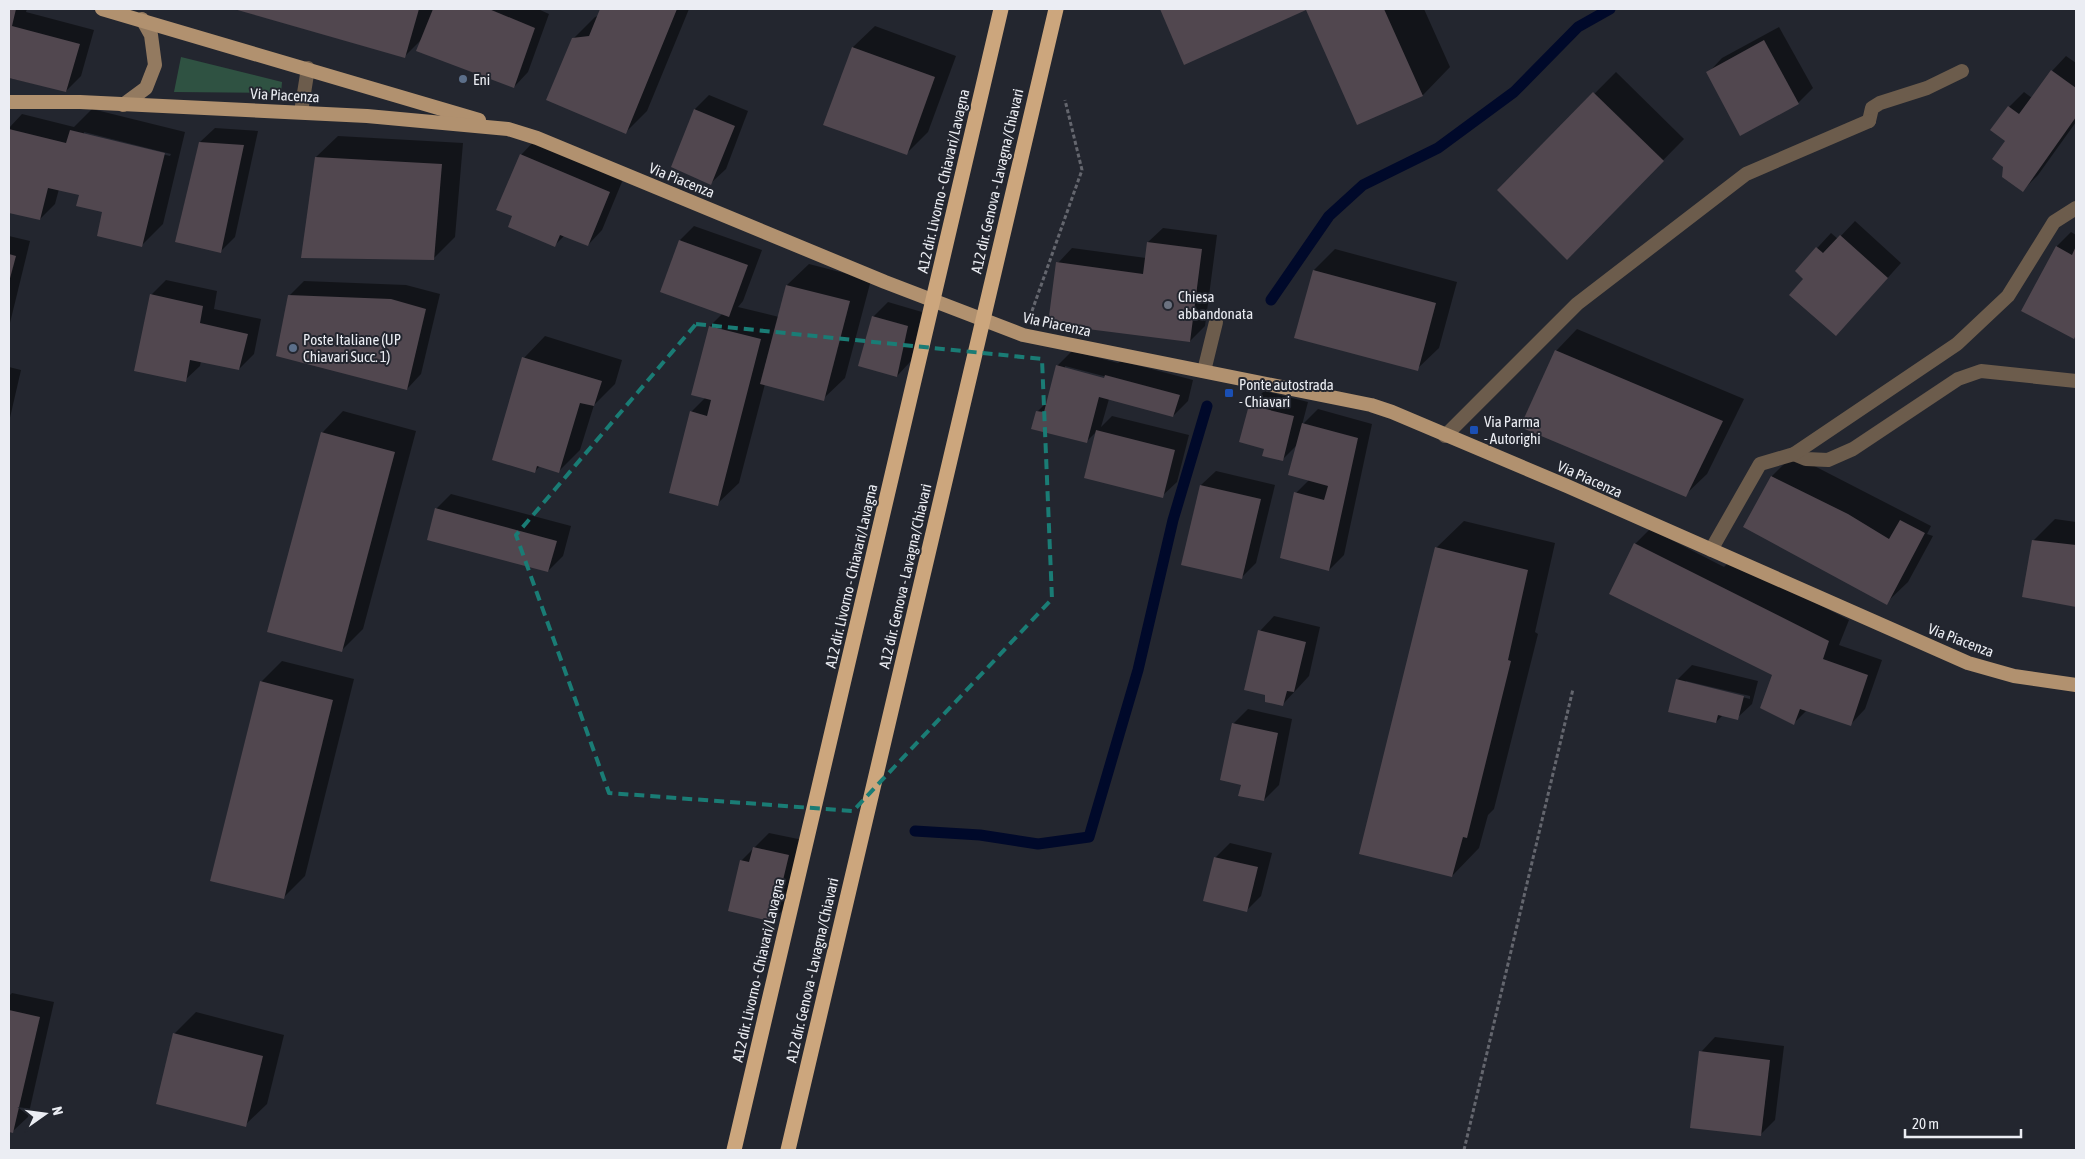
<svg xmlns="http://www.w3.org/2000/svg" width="2085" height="1159" viewBox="0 0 2085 1159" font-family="'Asap Condensed',sans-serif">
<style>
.green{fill:#2f5242}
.shadow{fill:#0007;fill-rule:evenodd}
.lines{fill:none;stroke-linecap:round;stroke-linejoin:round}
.stream{stroke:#00092a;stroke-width:11}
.building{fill:#51474f}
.path{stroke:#64666e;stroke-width:3;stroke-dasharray:4 2.5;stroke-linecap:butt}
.service{stroke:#6c5c4c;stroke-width:14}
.minor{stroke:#6c5c4c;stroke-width:14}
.tertiary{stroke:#6c5c4c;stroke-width:14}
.secondary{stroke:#937a60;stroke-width:14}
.primary{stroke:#b1916f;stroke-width:14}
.motorway-bridge{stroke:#cca67d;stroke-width:15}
.marked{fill:none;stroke:#1a7c75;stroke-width:4;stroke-dasharray:10 6;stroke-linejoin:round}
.service-dot{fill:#5c6f8a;stroke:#23262f;stroke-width:2}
.worship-dot{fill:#6b7280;stroke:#23262f;stroke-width:2}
.transit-dot{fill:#1a4fb4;stroke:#23262f;stroke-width:2}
.labels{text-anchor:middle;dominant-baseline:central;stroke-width:4;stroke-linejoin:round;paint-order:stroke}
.poi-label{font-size:15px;fill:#ebedf3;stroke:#23262f;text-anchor:start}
.street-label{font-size:15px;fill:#ebedf3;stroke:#23262f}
</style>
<rect width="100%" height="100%" fill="#23262f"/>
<polygon class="green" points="181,57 282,82 281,93 174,92"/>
<g class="shadow">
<polygon points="9,9 27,9 26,12 94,30 81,76 66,91 9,78"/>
<polygon points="237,9 538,9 549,14 528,72 514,87 422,39 404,57"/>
<polygon points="601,9 689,9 647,111 626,132 573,39 595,17 598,16"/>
<polygon points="1161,9 1424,9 1450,67 1423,95 1358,124 1306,9 1185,63"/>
<polygon points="875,26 956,56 928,132 906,154 825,124 853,47"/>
<polygon points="1779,27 1813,88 1798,103 1708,73 1722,58"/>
<polygon points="2066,56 2076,63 2076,122 2038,175 2023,190 2006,140 1992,130 2009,107 2024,92 2032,98 2052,71"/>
<polygon points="1616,72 1684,139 1567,258 1499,190"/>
<polygon points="709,95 748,111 726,169 711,183 695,109"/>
<path d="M92 109 185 132 163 224 142 245 104 211 80 194 59 189 55 204 40 219 9 212V128L22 114 74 127ZM84 132 171 154 170 156 84 135Z"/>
<polygon points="215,128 258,131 235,237 220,252 200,142"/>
<polygon points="338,136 463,143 455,237 433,259 316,157"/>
<polygon points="535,140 624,177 602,230 588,245 565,235 555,245 514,216 521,155"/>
<polygon points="1855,221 1901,263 1850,320 1796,271 1831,233 1838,239"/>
<polygon points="694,226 762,250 743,301 738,307 779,317 787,285 809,264 871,280 845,378 823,399 765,384 739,483 717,504 691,412 705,398 710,326 723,313 680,240"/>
<polygon points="1163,228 1217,235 1205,326 1190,341 1058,263 1072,248 1146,258 1148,242"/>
<polygon points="2071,232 2076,235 2076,336 2074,338 2057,246"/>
<polygon points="9,236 30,241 9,327"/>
<polygon points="1335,249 1457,282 1439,348 1417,369 1314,270"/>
<polygon points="166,280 217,291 214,309 261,319 254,354 239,369 201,361 200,366 185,380 151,295"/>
<polygon points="304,281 406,285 440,294 421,374 407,389 289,296"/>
<polygon points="888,302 922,312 911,361 897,376 873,317"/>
<polygon points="1577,329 1744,399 1707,474 1685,495 1556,351"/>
<polygon points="545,336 622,360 615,384 594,405 580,450 559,471 540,466 534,472 524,358"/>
<path d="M1072 351 1118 363 1121 361 1193 380 1188 401 1173 416 1109 399 1101 427 1112 416 1189 435 1177 482 1162 496 1097 431 1086 442 1037 412 1048 401 1057 366ZM1065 366 1111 378 1110 381 1065 369Z"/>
<polygon points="9,367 21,370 9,422"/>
<polygon points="1264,391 1308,402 1302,425 1318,409 1372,424 1344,555 1329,570 1296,493 1309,480 1298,444 1282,460 1265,448 1250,406"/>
<polygon points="343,411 416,431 363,629 342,650 322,433"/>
<polygon points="1793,455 1931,526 1927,534 1933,536 1908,582 1886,603 1745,526 1772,476"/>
<polygon points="1216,471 1275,485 1256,563 1241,578 1201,485"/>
<polygon points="451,494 571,526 563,556 548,571 436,509"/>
<polygon points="2055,519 2076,522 2076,605 2024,596 2033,541"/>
<polygon points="1464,521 1555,543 1535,632 1538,634 1494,809 1488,815 1479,848 1452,876 1436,548"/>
<polygon points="1650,529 1724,567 1731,560 1849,620 1839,645 1882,660 1865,709 1851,724 1807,710 1793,724 1773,674 1635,544"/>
<polygon points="1274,616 1320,627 1309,676 1283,704 1260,631"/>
<polygon points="282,661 354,679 305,876 283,898 261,682"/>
<path d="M1692 665 1758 681 1752 704 1737 718 1723 715 1716 722 1677 680ZM1686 681 1750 696V699L1686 683Z"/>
<polygon points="1248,709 1292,719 1279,785 1264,800 1243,784 1233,724"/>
<polygon points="769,833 803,840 787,906 773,920 741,861"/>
<polygon points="1230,843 1272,853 1261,896 1246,911 1215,858"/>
<polygon points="12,993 54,1002 28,1117 13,1131 9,1130 9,996"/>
<polygon points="196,1012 284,1035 267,1104 245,1125 174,1034"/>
<polygon points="1715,1037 1784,1046 1775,1120 1760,1135 1701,1052"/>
</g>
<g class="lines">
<g class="stream">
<polyline points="1271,300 1329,216 1363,185 1438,148 1514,92 1578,27 1610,9"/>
<polyline points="915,831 980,835 1038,844 1089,837 1138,670 1173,520 1207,406"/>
</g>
</g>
<g class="building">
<polygon points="9,9 16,9 12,26 80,44 66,92 9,78"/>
<polygon points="234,9 419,9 405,58"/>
<polygon points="433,9 489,9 535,28 514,88 416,51"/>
<polygon points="600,9 677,9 626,134 546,100 572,38 589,36"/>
<polygon points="1160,9 1384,9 1423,96 1357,125 1306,10 1184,65"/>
<polygon points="1764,40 1799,104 1740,136 1706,72"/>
<polygon points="852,47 935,77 907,155 823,125"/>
<polygon points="2051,70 2076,88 2076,117 2023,192 2002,177 2003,167 1992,159 2005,141 1990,130 2008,106 2019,114"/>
<polygon points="1593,92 1664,161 1567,260 1497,190"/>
<polygon points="694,109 735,126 711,185 671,167"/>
<polygon points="9,129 66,143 70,130 165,153 142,247 97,236 102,212 76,206 79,195 48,188 40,220 9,213"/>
<polygon points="199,142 244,145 221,253 175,242"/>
<polygon points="520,154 610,192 588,246 560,235 555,247 508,227 512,216 496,210"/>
<polygon points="315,157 442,164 434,260 301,258"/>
<polygon points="1840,235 1888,278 1836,336 1789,295 1803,279 1795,271 1816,247 1823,253"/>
<polygon points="679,240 748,265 729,317 660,292"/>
<polygon points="1147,242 1202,249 1190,342 1048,324 1056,262 1143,274"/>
<polygon points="2056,246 2072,255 2076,246 2076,335 2074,339 2021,311"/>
<polygon points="9,254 16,256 9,282"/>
<polygon points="1313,270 1436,303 1418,371 1294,338"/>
<polygon points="786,285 850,301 824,401 760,384"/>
<polygon points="150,294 203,306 200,323 248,334 239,370 190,360 186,382 134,371"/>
<polygon points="288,295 391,299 426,309 407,390 276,356"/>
<polygon points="872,316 908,326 897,377 858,366"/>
<polygon points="709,326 761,339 718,506 669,493 690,411 707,416 711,400 691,395"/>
<polygon points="1555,350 1723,421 1686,497 1520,427"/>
<polygon points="522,357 602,381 594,406 580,403 559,473 537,466 535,473 492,460"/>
<polygon points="1056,365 1104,378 1105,375 1180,395 1173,417 1099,397 1087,443 1031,429 1036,411 1044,412"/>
<polygon points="1249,405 1294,416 1283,461 1262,456 1264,449 1239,442"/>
<polygon points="1302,423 1358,438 1329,571 1280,558 1294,492 1324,500 1328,486 1288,475"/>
<polygon points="1096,430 1175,450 1163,498 1084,478"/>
<polygon points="321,432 395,452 342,652 267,632"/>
<polygon points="1771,476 1848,514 1889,539 1900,520 1925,533 1887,605 1743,527"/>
<polygon points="1200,485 1261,499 1242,579 1181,565"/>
<polygon points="435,508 557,541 548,572 427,540"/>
<polygon points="2032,540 2076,545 2076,607 2022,597"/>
<polygon points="1634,543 1829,641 1823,659 1868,675 1851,726 1800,709 1794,725 1760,708 1772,675 1609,594"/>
<polygon points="1435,547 1528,570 1508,660 1511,661 1467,838 1463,837 1452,877 1359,854"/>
<polygon points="1258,630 1306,642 1294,692 1287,691 1283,706 1265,702 1265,695 1244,690"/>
<polygon points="1676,679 1744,696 1738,720 1718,715 1716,723 1668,712"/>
<polygon points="260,681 333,700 284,899 210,881"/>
<polygon points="1232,723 1278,733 1264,801 1238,796 1241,785 1220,780"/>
<polygon points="753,847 789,855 773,922 728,911 740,860 749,862"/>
<polygon points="1214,857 1258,867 1247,912 1203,901"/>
<polygon points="9,1010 40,1017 13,1133 9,1132"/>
<polygon points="173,1033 263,1056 246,1127 156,1104"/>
<polygon points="1699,1051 1770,1060 1761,1136 1690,1128"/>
</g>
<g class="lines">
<g class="path">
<polyline points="1032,311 1082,170 1065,100"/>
<polyline points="1464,1150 1573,689"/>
</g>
<g class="service">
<polyline points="1869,121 1872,108 1880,103 1927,88 1962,71"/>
<polyline points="1204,371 1216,322"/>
</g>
<g class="minor">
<polyline points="1445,436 1577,304 1746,174 1869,121"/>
<polyline points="1794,454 1806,459 1828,460 1853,449 1958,379 1981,371 2076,381"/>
<polyline points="1711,550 1760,464 1794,454 1957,344 2008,296 2054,222 2076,208"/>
</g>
<polyline class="tertiary" points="301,112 308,68"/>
<polyline class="secondary" points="123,105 146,88 155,65 151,35 142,19"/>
<g class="primary">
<polyline points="102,9 479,120"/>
<polyline points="9,102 80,102 367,116 508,129 537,138 885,282 1023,335 1371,405 1392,412 1567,486 1968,663 2014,676 2076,685"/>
</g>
<g class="motorway-bridge">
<polyline points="734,1150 1001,9"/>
<polyline points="788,1150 1056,9"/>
</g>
</g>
<path class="marked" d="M696 324 1042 359 1052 599 853 811 609 793 516 535Z"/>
<g class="service-dot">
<circle cx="463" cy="79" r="5"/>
<circle cx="293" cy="348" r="5"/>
</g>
<circle class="worship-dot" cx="1168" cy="305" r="5"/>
<g class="transit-dot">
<rect x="1224" y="388" width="10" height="10" rx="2.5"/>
<rect x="1469" y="425" width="10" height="10" rx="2.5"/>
</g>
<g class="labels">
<g class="poi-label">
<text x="473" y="79">Eni</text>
<text x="1178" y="296">Chiesa<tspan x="1178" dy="17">abbandonata</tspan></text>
<text x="303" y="339">Poste Italiane (UP<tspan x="303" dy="17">Chiavari Succ. 1)</tspan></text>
<text x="1239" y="384">Ponte autostrada<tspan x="1239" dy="17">- Chiavari</tspan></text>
<text x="1484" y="421">Via Parma<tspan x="1484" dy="17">- Autorighi</tspan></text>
</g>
<g class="street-label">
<text transform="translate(285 95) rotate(3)">Via Piacenza</text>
<text transform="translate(682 180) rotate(22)">Via Piacenza</text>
<text transform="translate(943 181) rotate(-77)">A12 dir. Livorno - Chiavari/Lavagna</text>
<text transform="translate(997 181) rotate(-77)">A12 dir. Genova - Lavagna/Chiavari</text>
<text transform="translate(1057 324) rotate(12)">Via Piacenza</text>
<text transform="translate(1590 479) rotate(24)">Via Piacenza</text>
<text transform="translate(851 576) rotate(-77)">A12 dir. Livorno - Chiavari/Lavagna</text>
<text transform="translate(905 576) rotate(-77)">A12 dir. Genova - Lavagna/Chiavari</text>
<text transform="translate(1961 640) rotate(21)">Via Piacenza</text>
<text transform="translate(758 970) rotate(-77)">A12 dir. Livorno - Chiavari/Lavagna</text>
<text transform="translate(812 970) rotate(-77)">A12 dir. Genova - Lavagna/Chiavari</text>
</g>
</g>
<rect width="2085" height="1159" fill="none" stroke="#ebedf3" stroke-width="20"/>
<g transform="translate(45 1114) rotate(76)" stroke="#23262f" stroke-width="4" paint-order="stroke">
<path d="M0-4L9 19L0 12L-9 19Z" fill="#ebedf3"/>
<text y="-8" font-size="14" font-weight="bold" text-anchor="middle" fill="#ebedf3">N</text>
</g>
<path d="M1905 1129v8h116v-8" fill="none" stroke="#ebedf3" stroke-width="2.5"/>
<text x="1912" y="1129" font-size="15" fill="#ebedf3" stroke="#23262f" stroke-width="4" paint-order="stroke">20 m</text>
</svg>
